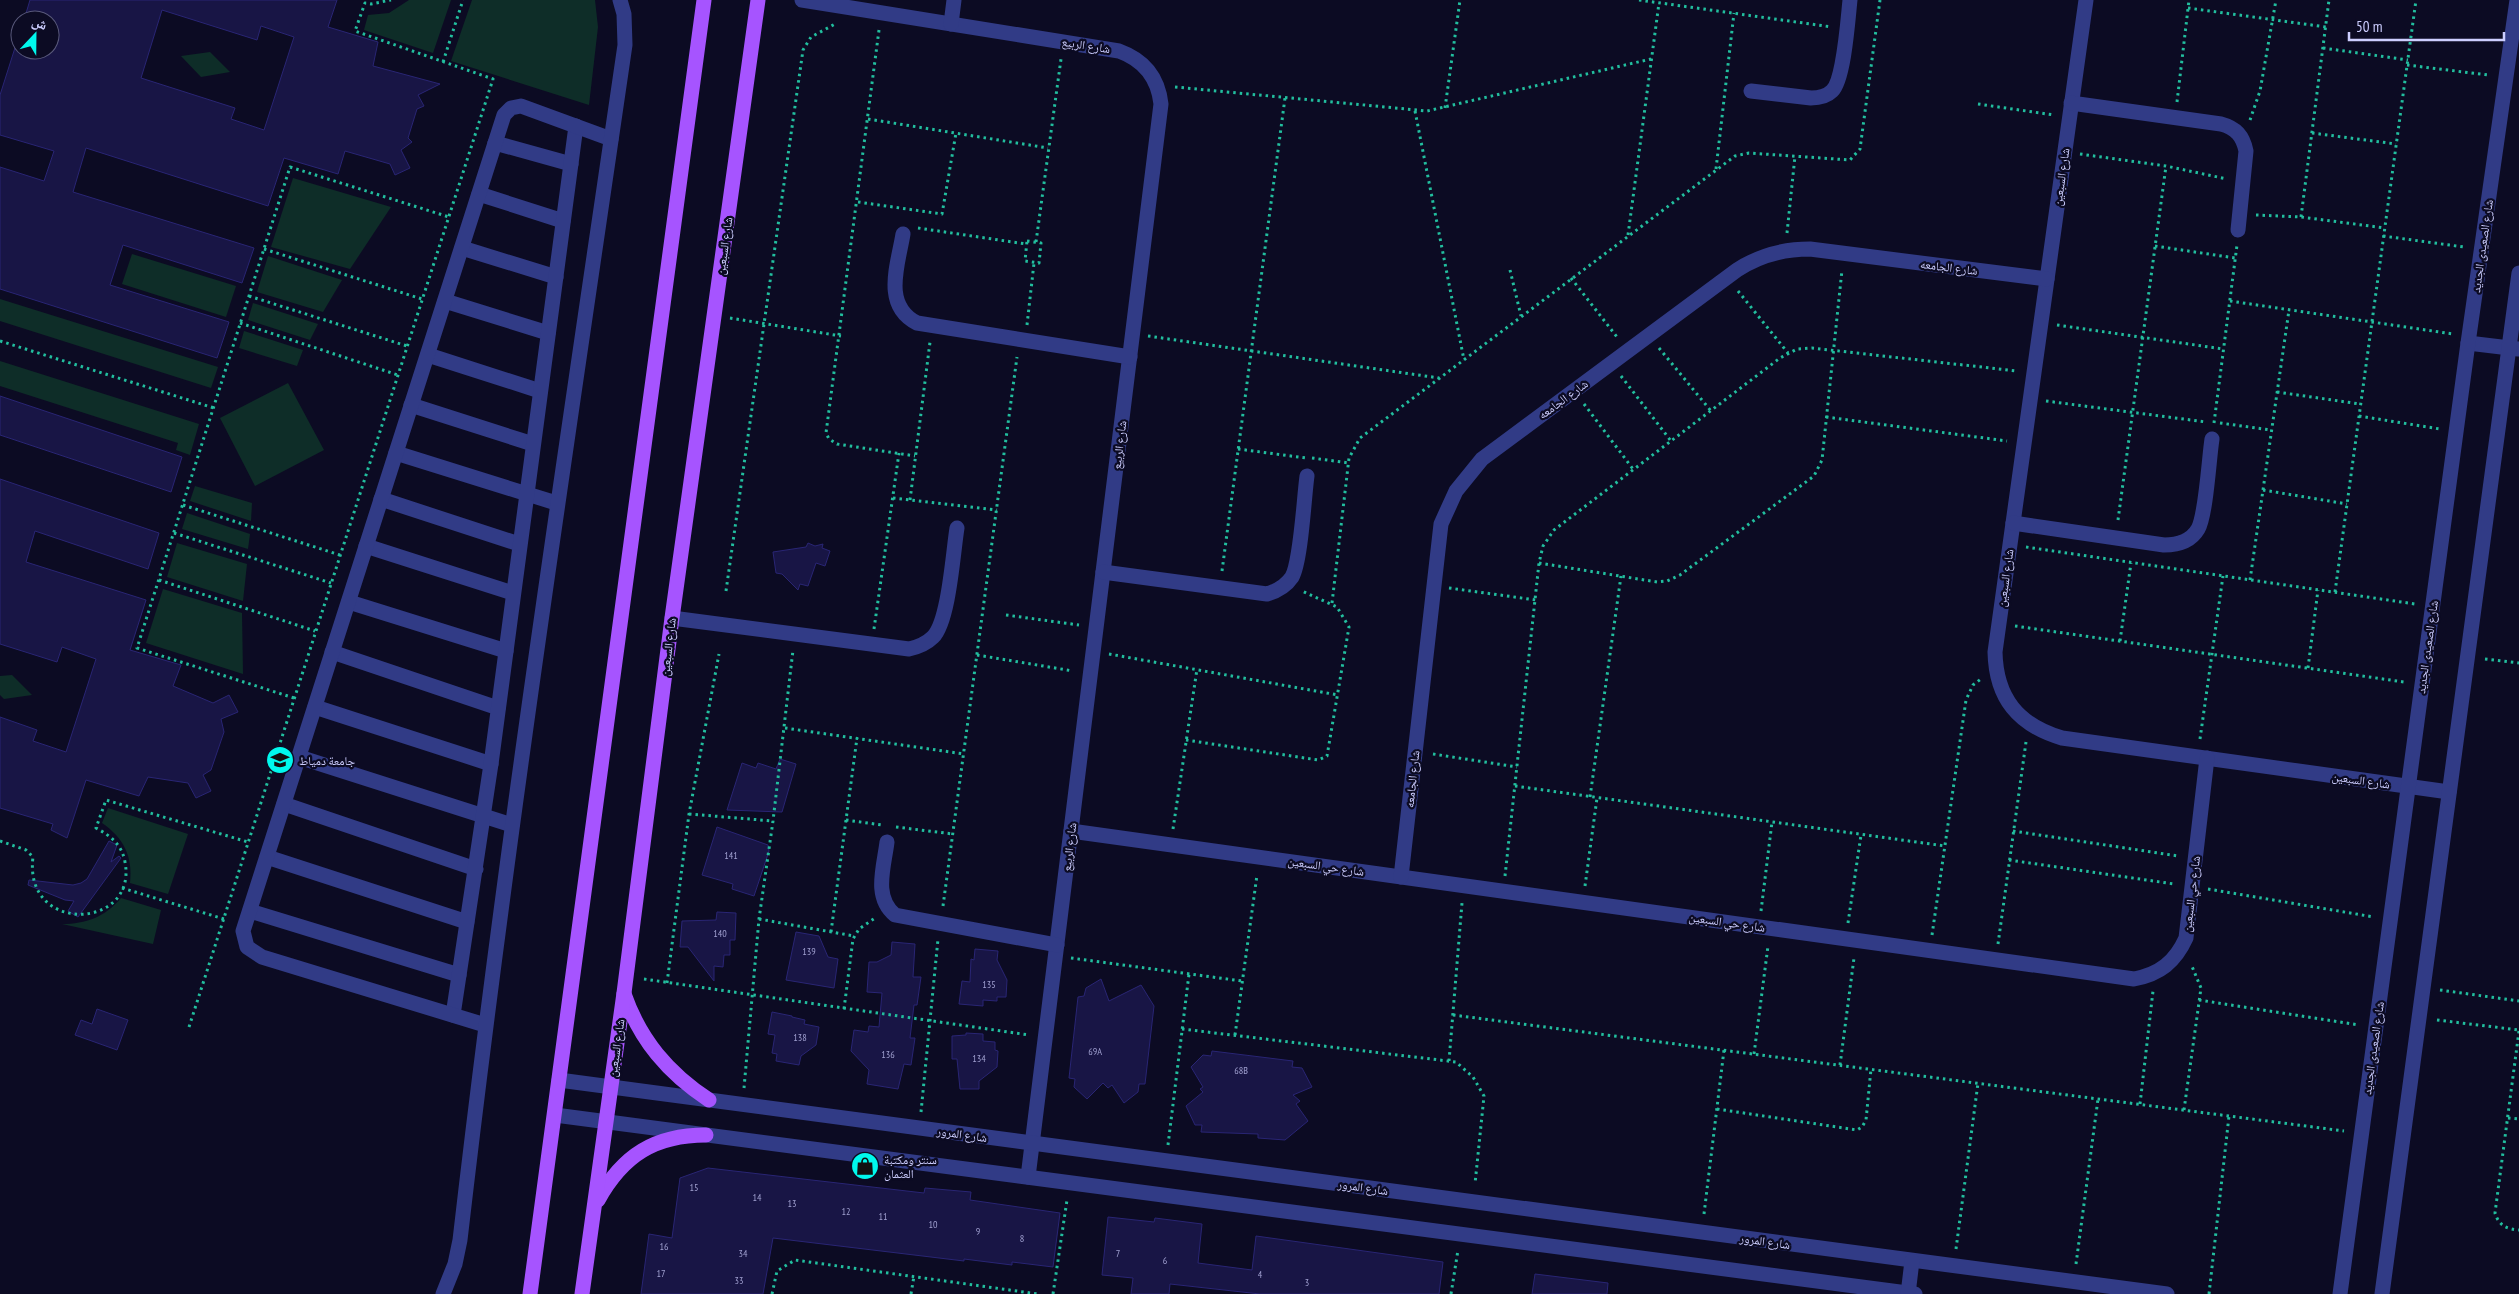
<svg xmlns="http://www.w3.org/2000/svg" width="2519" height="1294" viewBox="0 0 2519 1294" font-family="'PT Sans Narrow','Noto Naskh Arabic',sans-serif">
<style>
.green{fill:#0e2d28}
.building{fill:#181545;stroke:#292574;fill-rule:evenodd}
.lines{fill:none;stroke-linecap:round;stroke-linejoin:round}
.path{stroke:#22be9e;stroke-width:3;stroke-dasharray:2.5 4;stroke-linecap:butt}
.minor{stroke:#313b86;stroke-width:15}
.major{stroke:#a654ff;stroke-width:15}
.labels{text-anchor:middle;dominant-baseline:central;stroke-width:4.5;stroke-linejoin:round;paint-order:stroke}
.number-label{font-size:10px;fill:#a0a0d0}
.street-label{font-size:12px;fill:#cdceff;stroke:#0c0b23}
.poi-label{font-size:12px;fill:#cdceff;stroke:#0c0b23;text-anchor:start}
</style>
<rect width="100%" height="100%" fill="#0c0b23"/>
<g class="green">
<polygon points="409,0 451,0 433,53 364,30 368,15 389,13"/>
<polygon points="472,0 595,0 598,27 589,105 451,61"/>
<polygon points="210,52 230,72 201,77 181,56"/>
<polygon points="293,178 391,207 350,269 271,247"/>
<polygon points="132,254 236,286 226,317 122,284"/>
<polygon points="268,256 342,280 323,312 257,292"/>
<polygon points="0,299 218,367 211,388 0,321"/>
<polygon points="253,303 318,324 310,340 248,320"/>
<polygon points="244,331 303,350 297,366 239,348"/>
<polygon points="0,361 199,424 190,455 176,450 178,443 0,386"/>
<polygon points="288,383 324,450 255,486 220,418"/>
<polygon points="195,486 252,503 251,521 190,501"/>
<polygon points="187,513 250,534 248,549 182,529"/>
<polygon points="177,543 247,564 243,601 167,577"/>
<polygon points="163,589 242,613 243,674 146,643"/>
<polygon points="12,675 32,695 4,699 0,695 0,676"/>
<path d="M108 808 188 834 168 894 130 883C133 857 124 838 102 823Z"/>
<path d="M121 898 161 910 153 944 62 924C86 924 105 917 121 898Z"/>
</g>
<g class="building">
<path d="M30 0H337L328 27 378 42 373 66 440 84 418 95 424 106 417 109 408 138 412 142 401 150 410 168 395 175 390 164 345 151 338 174 284 158 268 206 86 148 73 192 254 248 242 283 123 245 110 285 229 322 217 358 0 289V167L44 181 54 151 0 135V95L20 32V50H50V20H24ZM162 10 257 40 261 26 294 37 264 130 231 119 235 108 141 78Z"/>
<polygon points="0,396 182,457 171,492 0,435"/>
<polygon points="0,479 159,533 148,569 35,531 26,562 146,600 130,650 181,665 173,686 213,703 229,695 238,712 221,719 224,732 211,770 203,775 211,791 196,798 188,783 148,777 139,796 86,780 67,838 51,830 53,824 0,808 0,717 37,730 33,741 66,752 96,659 62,647 57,662 0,644"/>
<polygon points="808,543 815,546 823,544 822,548 830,551 825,566 816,563 808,586 800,584 798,590 782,574 776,573 773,552 806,547"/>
<polygon points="780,759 796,764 782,812 727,810 742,763 756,768 758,763 776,769"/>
<polygon points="717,827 768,845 769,851 754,896 732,889 733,884 702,875"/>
<polygon points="109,841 117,845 111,862 119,856 121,858 78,917 68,911 74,901 65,900 28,885 29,880 73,885 81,883 87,879"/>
<polygon points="717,912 736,913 735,940 730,940 730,955 724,955 723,967 714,966 714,981 688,947 680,947 682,921 716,920"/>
<polygon points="796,932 819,936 828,957 838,959 834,988 786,980"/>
<polygon points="892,942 915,944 913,977 921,977 917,1005 914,1005 910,1038 915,1038 911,1065 904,1064 898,1089 867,1084 869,1070 851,1051 854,1030 868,1032 869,1026 879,1027 882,993 867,992 869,962 877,962 891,955"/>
<polygon points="975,949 998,951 997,960 1007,980 1006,997 997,997 997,1001 983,1000 983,1006 959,1004 962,981 970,982 971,959 974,960"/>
<polygon points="1101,979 1109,1001 1141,985 1154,1006 1145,1084 1139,1084 1138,1092 1124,1103 1112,1085 1108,1088 1103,1083 1087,1099 1074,1087 1075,1079 1069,1078 1078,997 1084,996 1086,988"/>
<polygon points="97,1009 128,1020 117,1050 75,1035 81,1020 92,1024"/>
<polygon points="772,1012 792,1016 792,1017 805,1020 804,1024 819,1027 816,1045 801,1056 799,1065 776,1061 777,1054 772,1053 775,1035 768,1034"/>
<polygon points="966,1033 983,1034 983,1041 995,1042 995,1050 998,1051 997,1067 979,1081 979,1089 960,1089 957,1059 952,1059 952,1036 966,1035"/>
<polygon points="1212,1051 1293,1061 1292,1067 1302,1068 1312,1087 1293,1095 1300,1101 1296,1104 1308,1121 1285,1140 1258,1138 1258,1134 1201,1132 1202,1125 1195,1125 1186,1106 1203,1092 1200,1089 1203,1087 1191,1067 1203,1055 1211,1056"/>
<polygon points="708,1168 924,1193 925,1188 971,1192 970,1200 1060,1213 1053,1267 1012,1262 1012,1265 964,1259 964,1261 773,1238 763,1294 641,1294 649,1234 672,1238 680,1178"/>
<polygon points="1108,1217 1154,1222 1155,1218 1202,1224 1198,1263 1252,1270 1256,1236 1443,1262 1439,1294 1260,1294 1170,1284 1169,1294 1131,1294 1133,1278 1102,1275"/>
<polygon points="1535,1274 1608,1283 1607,1294 1532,1294"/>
</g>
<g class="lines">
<g class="path">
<polyline points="1639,0 1832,27"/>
<polyline points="2188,8 2326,27"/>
<polyline points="879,30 826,433 829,439 837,444 915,456"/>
<polyline points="2323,48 2408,60"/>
<polyline points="443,62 463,0"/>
<polyline points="2407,65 2488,75"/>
<polyline points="1175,87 1427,111 1651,59"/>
<polyline points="2177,102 2189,0"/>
<polyline points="1978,104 2054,115"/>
<polyline points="1445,108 1460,0"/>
<polyline points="1415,111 1464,360"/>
<polyline points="868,119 1048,148"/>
<polyline points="2250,120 2260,91 2276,0"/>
<polyline points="2312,133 2396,144"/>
<polyline points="2080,154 2166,166 2227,179"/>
<polyline points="1716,169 1734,13"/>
<polyline points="858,202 942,214 956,133"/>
<polyline points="2256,215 2301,217 2385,228"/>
<polyline points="2301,217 2329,0"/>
<polyline points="918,228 1026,244"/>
<polyline points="1787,233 1795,156"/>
<polyline points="1628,235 1659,3"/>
<polyline points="2383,236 2464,247"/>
<polygon points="1027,241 1041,243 1039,263 1025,261"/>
<polyline points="1036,242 1061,59"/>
<polyline points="2155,246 2235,258"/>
<polyline points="264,249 422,299"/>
<polyline points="1510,270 1521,316"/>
<polyline points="1571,278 1617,337"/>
<polyline points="1738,291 1788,353"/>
<polyline points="249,296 407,346"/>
<polyline points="2230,301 2453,334"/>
<polyline points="730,318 841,336"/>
<polyline points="240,323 398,375"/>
<polyline points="1027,325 1034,263"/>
<polyline points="2057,325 2223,349"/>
<polyline points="1148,336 1439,378"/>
<polyline points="0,341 214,408"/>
<polyline points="1659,348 1711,411"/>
<polyline points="1621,376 1671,441"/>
<polyline points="2277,392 2360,404"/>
<polyline points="2046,401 2206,422"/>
<polyline points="1584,404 1633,469"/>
<polyline points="2359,416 2440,429"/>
<polyline points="1826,417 2007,441"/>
<polyline points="2214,423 2237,245"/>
<polyline points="2220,423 2271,430"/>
<polyline points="1238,449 1306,458"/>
<polyline points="1312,458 1349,463"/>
<polyline points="2263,490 2347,504"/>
<polyline points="893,498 997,510"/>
<polyline points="910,500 930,342"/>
<polyline points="183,505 340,555"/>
<polyline points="2118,520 2166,166"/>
<polyline points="174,533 331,583"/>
<polyline points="2026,547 2415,604"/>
<polyline points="1539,563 1657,582 1667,581 1680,575 1814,476 1822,460 1842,270"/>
<polyline points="1222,571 1285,98"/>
<polyline points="159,580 315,631"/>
<polyline points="2250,580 2289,310"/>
<polyline points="1449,588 1536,600"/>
<polyline points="726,591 803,50 811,37 835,24"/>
<polyline points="2335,592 2416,0"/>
<polyline points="1332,603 1349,458 1360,438 1735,156 1749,153 1850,160 1860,149 1880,0"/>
<polyline points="1006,615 1079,625"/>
<polyline points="2015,626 2404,682"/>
<polyline points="874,629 899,453"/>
<polyline points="2120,641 2131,563"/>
<polyline points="1109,654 1338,695"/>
<polyline points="977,655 1073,671"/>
<polyline points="2485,659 2519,663"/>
<polyline points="2308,668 2318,590"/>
<polyline points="294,698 137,648 290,167 449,217"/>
<polyline points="785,728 964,754"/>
<polyline points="2200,739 2223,576"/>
<polyline points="1186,740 1318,760 1327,756 1349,627 1337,607 1302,591"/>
<polyline points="1433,754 1517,767"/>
<polyline points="1515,786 1945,846"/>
<polyline points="1590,797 1621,576"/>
<polyline points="689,814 773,821"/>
<polyline points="846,820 882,825"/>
<polyline points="896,827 953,834"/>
<polyline points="1173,829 1197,669"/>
<polyline points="2013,831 2178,856"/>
<path d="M0 841 26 850 33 857C23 935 138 930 125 862 122 845 111 836 96 828L106 800 248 842"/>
<polyline points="2009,860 2174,884"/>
<polyline points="1505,876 1539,563 1543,546 1554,530 1780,358 1797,349 1812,348 2017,371"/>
<polyline points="1585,886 1597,798"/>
<polyline points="122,888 224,919"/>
<polyline points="2208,889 2374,917"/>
<polyline points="943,906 1017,357"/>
<polyline points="1761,911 1772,822"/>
<polyline points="759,919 854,936"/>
<polyline points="1848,923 1861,835"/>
<polyline points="831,932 857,738"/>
<polyline points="1932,935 1966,700 1973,685 1981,679"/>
<polyline points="1998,944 2026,742"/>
<polyline points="1071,958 1242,981"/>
<polyline points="644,979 1029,1035"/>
<polyline points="667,983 689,814 719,654"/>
<polyline points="2440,990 2519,1001"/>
<polyline points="2199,1000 2359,1025"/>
<polyline points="844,1009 853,939 859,929 875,918"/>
<polyline points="1453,1015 2344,1131"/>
<polyline points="2437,1020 2519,1030"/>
<polyline points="189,1027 493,79 355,31 365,3 371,4 391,0"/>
<polyline points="1182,1029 1456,1062 1473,1077 1484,1096 1475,1184"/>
<path d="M2519 1031 2495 1213C2499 1226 2507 1229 2519 1230"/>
<polyline points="1235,1035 1257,875"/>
<polyline points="1754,1054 1768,946"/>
<polyline points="1449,1061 1462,903"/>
<polyline points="1840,1065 1854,958"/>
<polyline points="744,1088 759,919 773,821 793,650"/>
<polyline points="2140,1104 2153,991"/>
<polyline points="1717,1109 1857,1130 1862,1127 1866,1120 1871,1069"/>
<polyline points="2184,1110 2201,988 2191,964"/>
<polyline points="921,1112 938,939"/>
<polyline points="2508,1118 2519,1119"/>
<polyline points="1168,1145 1189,974"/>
<polyline points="1704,1214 1724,1050"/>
<polyline points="1956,1249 1978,1083"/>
<polyline points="2076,1264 2098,1099"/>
<polyline points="772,1294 777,1271 795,1260 1038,1294"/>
<polyline points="911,1294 914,1276"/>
<polyline points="1053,1294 1067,1200"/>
<polyline points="1451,1294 1458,1250"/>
<polyline points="2209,1294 2229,1116"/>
</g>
<g class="minor">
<path d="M802 0 1119 51C1144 60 1158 77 1161 104L1028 1177"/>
<path d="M2086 0 1995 652C1996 698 2018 725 2062 738L2449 792"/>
<polyline points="951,24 954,0"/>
<path d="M1751 91 1811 98C1819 98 1826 97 1832 91 1844 80 1848 18 1850 0"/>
<path d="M2071 103 2221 124C2236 128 2243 136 2246 151L2238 230"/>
<polyline points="495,143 571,164"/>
<polyline points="479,194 563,221"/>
<path d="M903 234C898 265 882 305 917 323L1130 357"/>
<polyline points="462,248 556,277"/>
<polyline points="445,301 548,333"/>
<polyline points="2468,343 2518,349"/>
<polyline points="428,355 540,391"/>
<polyline points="411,405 533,444"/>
<polyline points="396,453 556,503"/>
<polyline points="381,499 519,544"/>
<path d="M2013 523 2164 545C2178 545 2191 541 2198 529 2206 515 2209 458 2212 439"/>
<polyline points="366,546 513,593"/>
<path d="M1103 572 1267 594C1277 591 1286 586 1292 577 1301 561 1304 497 1307 476"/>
<polyline points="349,602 506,651"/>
<path d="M672 618 909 649C918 647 926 644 933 637 949 621 953 552 957 528"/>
<polyline points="332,652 498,708"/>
<polyline points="315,707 491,764"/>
<polyline points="299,757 512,825"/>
<polyline points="284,804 476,869"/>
<path d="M1071 831 2134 979C2160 974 2175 962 2186 938L2207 758"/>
<path d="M887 842C884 867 873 897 895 915L1057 945"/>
<polyline points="267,857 467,922"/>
<path d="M1401 877 1441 524 1456 491 1482 459 1737 270C1760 255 1783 249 1810 249L2047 279"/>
<polyline points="250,911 459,975"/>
<polyline points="453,1015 491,764 576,126"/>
<polyline points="485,1025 262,957 247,947 243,931 504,115 511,108 521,106 611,139"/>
<polyline points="559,1080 2167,1294"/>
<polyline points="555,1115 1915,1294"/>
<path d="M443 1294 455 1264 460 1240C506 841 567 443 625 45L624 14 620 0"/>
<polyline points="1908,1294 1912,1261"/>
<polyline points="2340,1294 2468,343 2517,0"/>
<polyline points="2382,1294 2519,273"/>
</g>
<g class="major">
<path d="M624 994C640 1040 668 1073 709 1100"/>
<path d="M598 1200C623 1155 655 1135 706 1135"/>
<polyline points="530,1294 704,0"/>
<polyline points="582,1294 624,993 672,618 758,0"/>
</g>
</g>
<defs>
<g id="university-disc" transform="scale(1.4375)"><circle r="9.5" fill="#00f8ed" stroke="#0c0b23"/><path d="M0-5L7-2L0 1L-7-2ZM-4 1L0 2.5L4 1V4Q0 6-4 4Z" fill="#111"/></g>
<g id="shop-disc" transform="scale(1.4375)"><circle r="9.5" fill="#00f8ed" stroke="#0c0b23"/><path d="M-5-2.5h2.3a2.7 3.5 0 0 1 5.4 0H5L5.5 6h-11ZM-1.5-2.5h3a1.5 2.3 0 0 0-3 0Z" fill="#111"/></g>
</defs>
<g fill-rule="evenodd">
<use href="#university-disc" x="280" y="760"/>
<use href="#shop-disc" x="865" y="1166"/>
</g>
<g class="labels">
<g class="number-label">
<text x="731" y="855">141</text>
<text x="720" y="933">140</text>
<text x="809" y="951">139</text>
<text x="989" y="984">135</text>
<text x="800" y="1037">138</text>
<text x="1095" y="1051">69A</text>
<text x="888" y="1054">136</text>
<text x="979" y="1058">134</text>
<text x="1241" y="1070">68B</text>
<text x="694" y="1187">15</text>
<text x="757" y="1197">14</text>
<text x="792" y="1203">13</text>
<text x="846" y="1211">12</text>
<text x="883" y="1216">11</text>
<text x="933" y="1224">10</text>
<text x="978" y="1231">9</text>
<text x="1022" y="1238">8</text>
<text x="664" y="1246">16</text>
<text x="743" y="1253">34</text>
<text x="1118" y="1253">7</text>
<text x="1165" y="1260">6</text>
<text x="661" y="1273">17</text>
<text x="1260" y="1274">4</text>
<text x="739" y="1280">33</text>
<text x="1307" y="1282">3</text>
</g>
<g class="street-label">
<text transform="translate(1086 45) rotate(9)">شارع الربيع</text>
<text transform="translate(2061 177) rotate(-82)">شارع السبعين</text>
<text transform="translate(724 246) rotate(-82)">شارع السبعين</text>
<text transform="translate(2482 246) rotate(-82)">شارع الصعيدى الجديد</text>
<text transform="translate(1949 267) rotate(7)">شارع الجامعه</text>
<text transform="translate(1563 399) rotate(-36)">شارع الجامعه</text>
<text transform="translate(1119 445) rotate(-83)">شارع الربيع</text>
<text transform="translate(2005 578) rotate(-82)">شارع السبعين</text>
<text transform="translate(668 647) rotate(-83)">شارع السبعين</text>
<text transform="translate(2427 647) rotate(-82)">شارع الصعيدى الجديد</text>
<text transform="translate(1412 779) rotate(-84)">شارع الجامعه</text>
<text transform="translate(2361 780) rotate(8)">شارع السبعين</text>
<text transform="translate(1069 847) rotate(-83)">شارع الربيع</text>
<text transform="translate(1326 866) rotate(8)">شارع حي السبعين</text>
<text transform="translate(2191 894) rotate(-83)">شارع حي السبعين</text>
<text transform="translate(1727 922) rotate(8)">شارع حي السبعين</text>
<text transform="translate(616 1048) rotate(-82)">شارع السبعين</text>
<text transform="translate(2373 1048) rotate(-82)">شارع الصعيدى الجديد</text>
<text transform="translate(962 1134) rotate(8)">شارع المرور</text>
<text transform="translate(1363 1187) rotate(8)">شارع المرور</text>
<text transform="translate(1765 1241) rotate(8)">شارع المرور</text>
</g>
<g class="poi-label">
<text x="299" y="760">جامعة دمياط</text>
<text x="884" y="1159">سنتر ومكتبة<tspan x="884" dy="14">العثمان</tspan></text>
</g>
</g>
<g transform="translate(35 35) rotate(22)"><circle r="24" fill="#0c0b23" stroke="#59597b"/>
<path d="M0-4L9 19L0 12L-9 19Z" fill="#00f8ed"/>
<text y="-8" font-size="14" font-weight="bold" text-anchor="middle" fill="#cdceff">ش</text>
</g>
<path d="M2349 32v8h155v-8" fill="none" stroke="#cdceff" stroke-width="2.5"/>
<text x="2356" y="32" font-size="15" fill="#cdceff" stroke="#0c0b23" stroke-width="4" paint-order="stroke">50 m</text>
</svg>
